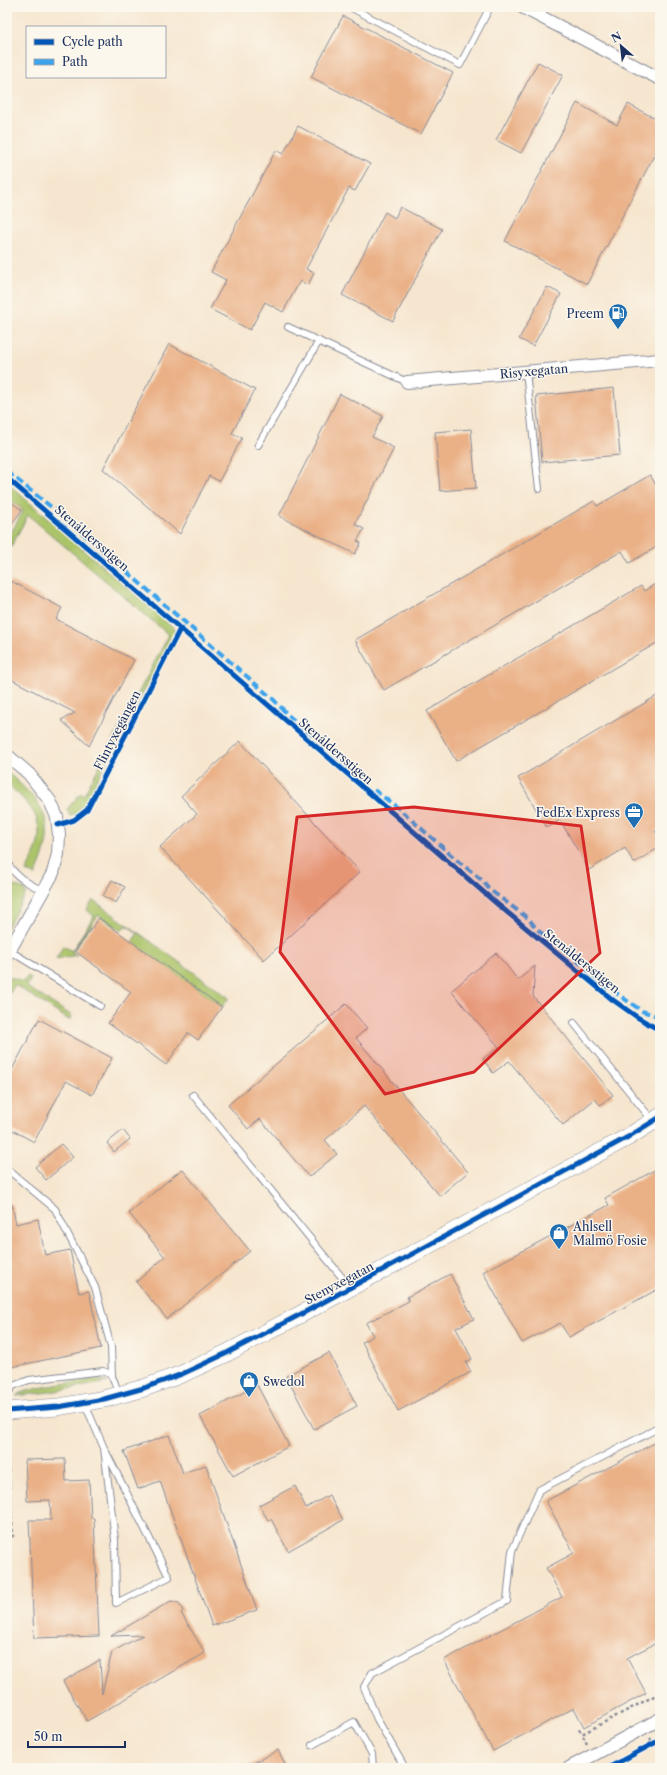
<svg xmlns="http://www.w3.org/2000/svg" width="667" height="1775" viewBox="0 0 667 1775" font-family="'Libre Caslon Text',serif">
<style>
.green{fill:#acc469;stroke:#647a64}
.building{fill:#eab187}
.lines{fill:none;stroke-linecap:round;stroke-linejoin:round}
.lane-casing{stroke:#888a96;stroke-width:8}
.street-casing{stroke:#888a96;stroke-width:14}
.secondary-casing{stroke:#888a96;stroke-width:18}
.path{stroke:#888a96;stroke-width:2.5;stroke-dasharray:3 3;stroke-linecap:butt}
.lane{stroke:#fff;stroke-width:6}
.street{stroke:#fff;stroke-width:12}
.secondary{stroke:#fff;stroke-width:17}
.quiet{stroke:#3da3ed;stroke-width:4;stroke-dasharray:8 4;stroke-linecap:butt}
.cycleway-casing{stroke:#fbf7ec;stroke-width:8}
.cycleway{stroke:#0057b8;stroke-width:5}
.marked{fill:#d62828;fill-opacity:0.2;stroke:#d62828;stroke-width:3;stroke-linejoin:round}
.labels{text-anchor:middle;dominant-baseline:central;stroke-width:3;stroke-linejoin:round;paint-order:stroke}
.poi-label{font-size:12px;fill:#1b2f5e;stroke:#fbf7ec;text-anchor:end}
.street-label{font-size:12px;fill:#1b2f5e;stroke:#fbf7ec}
</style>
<rect width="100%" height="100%" fill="#fbf7ec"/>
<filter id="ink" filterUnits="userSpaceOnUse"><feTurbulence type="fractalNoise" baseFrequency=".025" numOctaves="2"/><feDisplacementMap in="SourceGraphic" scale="8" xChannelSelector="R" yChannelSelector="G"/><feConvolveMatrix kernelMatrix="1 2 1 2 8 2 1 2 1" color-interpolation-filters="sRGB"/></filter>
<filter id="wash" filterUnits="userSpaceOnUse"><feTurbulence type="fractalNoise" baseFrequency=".012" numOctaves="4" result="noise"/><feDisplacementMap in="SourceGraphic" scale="16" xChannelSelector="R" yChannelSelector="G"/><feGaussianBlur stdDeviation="0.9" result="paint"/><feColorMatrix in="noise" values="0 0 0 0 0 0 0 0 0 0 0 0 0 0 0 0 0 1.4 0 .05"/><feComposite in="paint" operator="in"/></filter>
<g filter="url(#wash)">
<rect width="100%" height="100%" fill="#f6e6cf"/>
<g class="green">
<polygon points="7,483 176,630 85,803 76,814 70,816 67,809 81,793 84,795 169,635 28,515 7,554 7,541 23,510 7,496"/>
<path d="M7 772C47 807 59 824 35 876L26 871C49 830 41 813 7 784Z"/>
<polygon points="14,886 23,888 26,893 7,928 7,900"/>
<polygon points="93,900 229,998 222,1007 132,942 138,933 126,925 121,931 98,915 72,952 77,955 56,959 63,946 72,951 94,916 87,910"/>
<polygon points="28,976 31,978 27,987 72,1016 69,1020 15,985 9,994 7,993 7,982 11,977 23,982"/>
<path d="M94 1379 108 1382 50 1392 16 1396C23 1388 80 1382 94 1379Z"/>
</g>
<g id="blocks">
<g class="building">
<polygon points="343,16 453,73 421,134 311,77"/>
<polygon points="538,62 563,75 521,153 496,140"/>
<polygon points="577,103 617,125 628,104 660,121 660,144 587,284 505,241"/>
<polygon points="298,126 370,164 355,191 349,188 306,269 314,273 308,285 300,281 283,312 265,302 250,330 210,309 226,280 211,272 276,150 283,154"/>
<polygon points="400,207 442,229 393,321 342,295 385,212 395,218"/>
<polygon points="547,287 561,294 533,346 519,339"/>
<polygon points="169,344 255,390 232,433 242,438 219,481 209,476 180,534 103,469"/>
<polygon points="614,388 620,455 542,462 536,396"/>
<polygon points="340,394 383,416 372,437 394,448 355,524 364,529 357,541 361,543 355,554 279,516"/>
<polygon points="471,429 476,488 440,491 435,432"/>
<polygon points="650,475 660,492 660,545 629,563 622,551 384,690 355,640 594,501 597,506"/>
<polygon points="7,499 22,510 7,530"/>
<polygon points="11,581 62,608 56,619 134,660 89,746 61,720 75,713 7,677 7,589"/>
<polygon points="660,581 660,641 456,761 427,711 641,586 644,591"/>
<polygon points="660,694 660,828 655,831 660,840 660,847 634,863 625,848 589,870 560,820 547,828 518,778"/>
<polygon points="240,741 360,872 264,960 160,847 197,814 181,796"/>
<polygon points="112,880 125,887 116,903 103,896"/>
<polygon points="99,918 222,1007 198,1040 188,1033 166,1065 108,1023 131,992 75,951"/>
<polygon points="496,953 518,980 535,966 533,996 613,1095 600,1105 595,1099 563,1125 509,1061 493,1073 483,1059 499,1047 451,991"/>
<polygon points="346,1004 367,1028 356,1038 468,1172 440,1196 364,1106 325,1140 337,1154 309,1177 260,1119 248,1129 228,1105"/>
<polygon points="39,1019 112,1058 92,1095 66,1081 34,1142 7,1127 7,1079"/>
<polygon points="123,1130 130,1139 114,1152 107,1143"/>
<polygon points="61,1144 73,1157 46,1180 35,1167"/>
<polygon points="660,1167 660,1288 569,1337 560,1323 522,1343 483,1272 609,1205 605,1198"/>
<polygon points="182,1169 250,1251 167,1319 136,1282 165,1257 129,1213"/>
<polygon points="12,1204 16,1224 38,1219 45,1255 70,1250 79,1293 89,1291 101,1348 7,1368 7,1205"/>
<polygon points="450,1274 474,1319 456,1328 472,1359 466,1362 471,1372 398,1411 362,1342 373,1336 366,1323 409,1301 407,1297"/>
<polygon points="329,1353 357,1406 314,1429 286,1376"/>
<polygon points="257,1385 289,1446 233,1476 200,1416"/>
<polygon points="169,1435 183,1473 206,1465 257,1610 212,1626 160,1481 138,1489 124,1451"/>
<polygon points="660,1440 660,1641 627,1658 646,1693 584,1727 574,1708 493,1751 444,1660 562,1597 546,1568 574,1553 546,1501"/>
<polygon points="65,1459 66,1481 89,1480 91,1518 94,1518 99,1636 34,1638 29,1520 51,1520 50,1500 27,1501 25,1460"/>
<polygon points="295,1486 306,1508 329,1495 343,1520 288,1551 271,1519 268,1520 259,1505"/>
<polygon points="171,1601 179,1603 183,1611 181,1613 205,1653 87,1721 63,1681 100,1660 102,1694 112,1652 143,1635 111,1636"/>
<polygon points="278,1750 287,1768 244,1768"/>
</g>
</g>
</g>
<g filter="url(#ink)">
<use href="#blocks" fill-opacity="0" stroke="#888a96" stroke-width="1"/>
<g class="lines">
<g class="lane-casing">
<g id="lane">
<polyline points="350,7 460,65 490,7"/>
<polyline points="539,16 544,7"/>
<polyline points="288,327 407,382"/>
<polyline points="526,372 539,489"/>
<polyline points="258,445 319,341"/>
<path d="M7 862C15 877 28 883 43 891"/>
<polyline points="10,951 100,1006"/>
<polyline points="574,1023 652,1120"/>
<polyline points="193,1095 349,1286"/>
<polyline points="7,1169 55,1209 95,1287 111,1347 112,1376"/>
<path d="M7 1394 13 1386 29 1380 103 1371C114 1374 115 1383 118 1394"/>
<polyline points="85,1404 104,1448 115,1540 116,1603 169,1577 104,1448"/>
<polyline points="312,1745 354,1722 372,1754 373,1768"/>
<polyline points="405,1768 377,1719 364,1687 372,1673 507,1601 512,1551 539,1490 660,1427"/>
</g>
</g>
<g class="street-casing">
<g id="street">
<polyline points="522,7 660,79"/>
<polyline points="407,382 660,360"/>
<polyline points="7,755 29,774 50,801 57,817 59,835 58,854 53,873 7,955"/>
<polyline points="569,1768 660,1719"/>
</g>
</g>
<g class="secondary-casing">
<polyline id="secondary" points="7,1411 58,1407 104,1399 144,1388 182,1374 225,1354 305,1312 628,1137 660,1117"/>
</g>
<g class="path">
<polyline points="7,1451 13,1536 7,1537"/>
<polyline points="579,1729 582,1734"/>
<polyline points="650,1738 653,1743"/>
<polyline points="587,1744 582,1734 660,1693"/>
</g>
<use href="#lane" class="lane"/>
<use href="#street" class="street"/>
<use href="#secondary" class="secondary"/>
<g class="quiet">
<polyline points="7,472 64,517 274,700 290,717 328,747 365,782"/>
<polyline points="374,790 397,807 459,862 482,880 490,890 529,919 537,930 560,946 606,986 642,1011 660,1017"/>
</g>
<g class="cycleway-casing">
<g id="cycleway">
<polyline points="7,478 496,903 613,1000 637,1017 654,1027 660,1028"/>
<polyline points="58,825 74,820 87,810 180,629"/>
<polyline points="7,1411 58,1407 104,1399 144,1388 182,1374 225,1354 305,1312 628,1137 660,1117"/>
<polyline points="608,1768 660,1740"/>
</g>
</g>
<use href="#cycleway" class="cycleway"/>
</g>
</g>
<path class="marked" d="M414 807 581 826 600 953 474 1072 385 1094 280 952 297 817Z"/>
<defs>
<g id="fuel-pin" transform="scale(1)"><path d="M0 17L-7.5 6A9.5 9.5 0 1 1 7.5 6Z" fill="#1f6fb2" stroke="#fbf7ec"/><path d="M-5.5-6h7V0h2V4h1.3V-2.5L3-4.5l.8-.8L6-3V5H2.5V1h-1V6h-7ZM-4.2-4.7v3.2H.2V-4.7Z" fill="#fff"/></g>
<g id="office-pin" transform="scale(1)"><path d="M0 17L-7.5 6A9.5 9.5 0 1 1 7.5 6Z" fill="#1f6fb2" stroke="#fbf7ec"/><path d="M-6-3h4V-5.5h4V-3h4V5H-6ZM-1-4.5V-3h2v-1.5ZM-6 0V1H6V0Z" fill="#fff"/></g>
<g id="shop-pin" transform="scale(1)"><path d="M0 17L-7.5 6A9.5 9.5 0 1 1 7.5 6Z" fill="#1f6fb2" stroke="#fbf7ec"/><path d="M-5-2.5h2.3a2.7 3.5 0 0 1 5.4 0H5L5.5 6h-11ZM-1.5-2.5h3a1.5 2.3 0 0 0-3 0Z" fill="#fff"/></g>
</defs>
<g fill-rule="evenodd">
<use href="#fuel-pin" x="618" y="313"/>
<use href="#office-pin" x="634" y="812"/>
<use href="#shop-pin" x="559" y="1233"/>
<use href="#shop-pin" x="249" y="1381"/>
</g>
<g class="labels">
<g class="poi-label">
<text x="604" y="313">Preem</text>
<text x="620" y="812">FedEx Express</text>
<text x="573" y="1226" text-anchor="start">Ahlsell<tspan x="573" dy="14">Malmö Fosie</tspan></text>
<text x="263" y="1381" text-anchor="start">Swedol</text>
</g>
<g class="street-label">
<text transform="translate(534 371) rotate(-5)">Risyxegatan</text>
<text transform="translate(92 538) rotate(41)">Stenåldersstigen</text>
<text transform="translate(117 730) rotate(-63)">Flintyxegången</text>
<text transform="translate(336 751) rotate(41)">Stenåldersstigen</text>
<text transform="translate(582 961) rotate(39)">Stenåldersstigen</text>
<text transform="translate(339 1283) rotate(-28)">Stenyxegatan</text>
</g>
</g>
<rect width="667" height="1775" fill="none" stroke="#fbf7ec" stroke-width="24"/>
<rect x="26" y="26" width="140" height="52" fill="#fbf7ec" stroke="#a1a7b3"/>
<rect x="34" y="39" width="20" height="6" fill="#0057b8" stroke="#a1a7b3"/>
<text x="62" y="46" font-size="12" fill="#1b2f5e">Cycle path</text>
<rect x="34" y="59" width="20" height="6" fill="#3da3ed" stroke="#a1a7b3"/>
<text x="62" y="66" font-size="12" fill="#1b2f5e">Path</text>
<g transform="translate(621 46) rotate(332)" stroke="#fbf7ec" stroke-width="3" paint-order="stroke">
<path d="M0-3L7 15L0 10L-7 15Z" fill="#1b2f5e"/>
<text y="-6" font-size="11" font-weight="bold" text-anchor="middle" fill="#1b2f5e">N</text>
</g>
<path d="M28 1741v6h97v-6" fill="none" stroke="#1b2f5e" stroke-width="2"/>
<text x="34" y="1741" font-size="12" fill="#1b2f5e" stroke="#fbf7ec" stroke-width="3" paint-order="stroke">50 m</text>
</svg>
